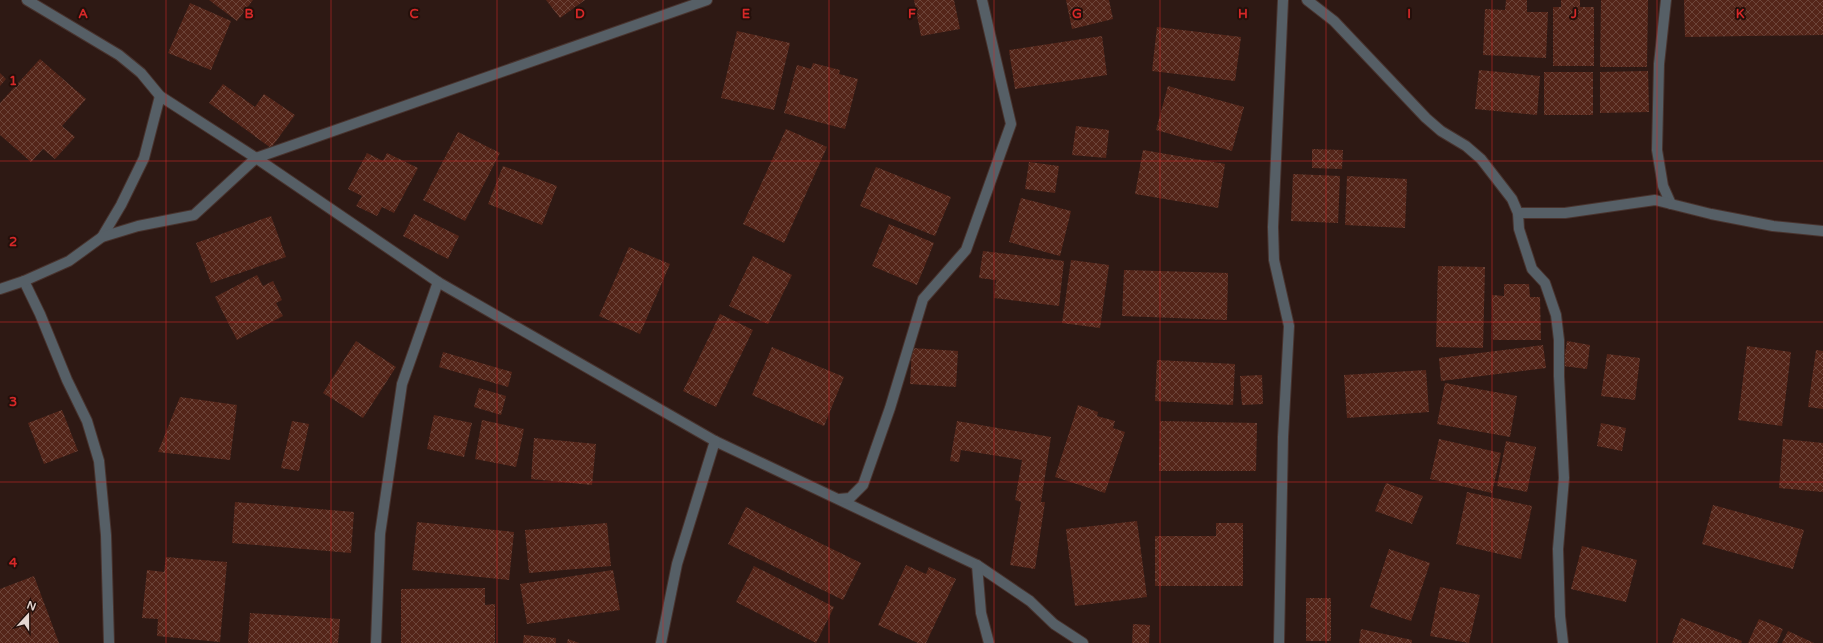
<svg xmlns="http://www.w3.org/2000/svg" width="1823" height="643" viewBox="0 0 1823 643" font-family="'Varela Round',sans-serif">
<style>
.building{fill:url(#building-cross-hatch)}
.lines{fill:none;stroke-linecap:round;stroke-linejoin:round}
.minor-casing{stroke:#48332e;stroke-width:12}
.minor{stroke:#565f66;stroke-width:10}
.grid{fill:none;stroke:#d62828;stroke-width:1;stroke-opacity:0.55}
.grid-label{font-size:13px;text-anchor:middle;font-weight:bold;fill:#d62828;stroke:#24100b;stroke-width:4;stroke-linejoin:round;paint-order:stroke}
</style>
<defs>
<pattern id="building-cross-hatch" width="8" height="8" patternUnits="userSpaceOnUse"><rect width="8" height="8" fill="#542519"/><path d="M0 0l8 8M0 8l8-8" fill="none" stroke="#6c4439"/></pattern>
</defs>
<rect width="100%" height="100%" fill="#2e1914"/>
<g class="building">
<polygon points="209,0 253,0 237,21"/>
<polygon points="546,0 585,0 560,18"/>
<polygon points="914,0 954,0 960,29 921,36"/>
<polygon points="1066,0 1109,0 1113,19 1072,29"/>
<polygon points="1506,0 1527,0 1527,12 1548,12 1546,58 1483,55 1485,9 1505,10"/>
<polygon points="1561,0 1580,0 1580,7 1594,7 1594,66 1553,66 1553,7 1561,7"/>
<polygon points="1601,0 1648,0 1647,67 1600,67"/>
<polygon points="1684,0 1823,0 1823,35 1685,37"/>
<polygon points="190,3 231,21 211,70 168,53"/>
<polygon points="1157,27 1241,37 1235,81 1152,71"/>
<polygon points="737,31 790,43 774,110 721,98"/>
<polygon points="1102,36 1107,75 1015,89 1009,50"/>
<polygon points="40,59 86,99 62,126 75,137 55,159 43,149 31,162 0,135 0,103"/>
<polygon points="813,63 840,70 839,74 858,79 845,129 784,113 797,65 811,69"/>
<polygon points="1479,70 1540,76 1537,115 1475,109"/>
<polygon points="1648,71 1649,112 1600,113 1600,72"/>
<rect x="1544" y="72" width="49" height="43"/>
<polygon points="0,73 6,79 0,86"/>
<polygon points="223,84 255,107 264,94 295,115 271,148 209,103"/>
<polygon points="1168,86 1244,107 1232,151 1156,130"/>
<polygon points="1076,126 1109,130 1106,158 1072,155"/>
<polygon points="786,129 827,147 784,243 743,224"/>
<polygon points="458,132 500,153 465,221 423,200"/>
<polygon points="1312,149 1343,150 1342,169 1312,168"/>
<polygon points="1143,150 1225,164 1218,208 1135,194"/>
<polygon points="367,153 383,161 387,153 418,168 394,213 382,207 377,216 356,206 362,196 348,189"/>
<polygon points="1029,162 1059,166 1055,193 1025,189"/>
<polygon points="503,166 557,186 542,225 488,204"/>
<polygon points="876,167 951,197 935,236 860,206"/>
<polygon points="1293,174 1340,176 1338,223 1291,221"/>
<polygon points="1347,176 1407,179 1405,228 1345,225"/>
<polygon points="1021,198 1071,211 1060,256 1009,242"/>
<polygon points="414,214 459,236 448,259 403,236"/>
<polygon points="271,216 286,257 211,283 196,243"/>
<polygon points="889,224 934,243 917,285 872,266"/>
<polygon points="629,247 670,264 640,334 599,316"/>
<polygon points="983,251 1064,261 1059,306 994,298 996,280 979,278"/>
<polygon points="753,256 792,275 768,324 729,306"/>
<polygon points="1071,260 1109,265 1100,328 1062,323"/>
<polygon points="1438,266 1485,267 1483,348 1436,347"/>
<polygon points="1124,270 1228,273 1227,320 1122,316"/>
<polygon points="257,275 263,286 273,281 282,300 276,303 283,316 237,340 215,297"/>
<polygon points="1504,284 1529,284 1530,297 1540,297 1541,340 1493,340 1492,295 1504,296"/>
<polygon points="720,314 753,330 716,407 683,391"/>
<polygon points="356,341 396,367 363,418 323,393"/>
<polygon points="1567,341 1590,345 1587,369 1563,366"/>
<polygon points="1543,345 1546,368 1441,381 1439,358"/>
<polygon points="1747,346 1791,352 1782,426 1738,420"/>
<polygon points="772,347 844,377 824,426 752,395"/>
<polygon points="912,348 958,351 956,387 910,384"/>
<polygon points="1816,350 1823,351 1823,409 1808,407"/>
<polygon points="443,352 512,372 508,387 439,367"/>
<polygon points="1607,354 1640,358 1635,400 1601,396"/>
<polygon points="1157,360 1235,364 1233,405 1155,401"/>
<polygon points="1426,370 1429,412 1347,418 1344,375"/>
<polygon points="1262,375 1263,404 1242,405 1240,376"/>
<polygon points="1445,383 1517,396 1510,437 1437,424"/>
<polygon points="479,388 506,396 501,415 474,407"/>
<polygon points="180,397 237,405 230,460 158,452"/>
<polygon points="1078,405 1098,412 1097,416 1115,421 1113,428 1125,432 1105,493 1055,477"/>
<polygon points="62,410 78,451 44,464 28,423"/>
<polygon points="434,415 472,423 464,457 427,449"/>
<polygon points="482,420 524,429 516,467 475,459"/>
<polygon points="292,421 309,424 299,471 281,468"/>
<polygon points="957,421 1051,437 1041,502 1045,502 1035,569 1010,565 1021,502 1015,500 1022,460 961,450 959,462 950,461"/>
<polygon points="1160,421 1257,423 1256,471 1159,471"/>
<polygon points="1601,423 1626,428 1622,451 1597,446"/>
<polygon points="534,438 596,444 592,485 531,479"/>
<polygon points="1439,439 1501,453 1492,493 1430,479"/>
<polygon points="1783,439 1823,443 1823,492 1779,488"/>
<polygon points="1506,441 1536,447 1527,492 1497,486"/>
<polygon points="1386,483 1423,496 1412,524 1375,511"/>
<polygon points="1467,492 1532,506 1521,559 1456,544"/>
<polygon points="235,502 354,512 351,553 232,543"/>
<polygon points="1713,505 1804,530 1793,569 1702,544"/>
<polygon points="746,507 861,563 843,600 728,544"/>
<polygon points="1137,521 1147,597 1075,606 1066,529"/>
<polygon points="417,522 514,532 509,580 412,570"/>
<polygon points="607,523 611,566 529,573 525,530"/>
<polygon points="1216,523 1243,523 1243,586 1155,586 1155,536 1216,536"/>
<polygon points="1582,546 1637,560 1626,602 1571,589"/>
<polygon points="1389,549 1430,563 1411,621 1370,607"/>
<polygon points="166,557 227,562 220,642 157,636 158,619 142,618 147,570 164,572"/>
<polygon points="906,565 926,574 929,567 956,579 926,643 918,643 878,625"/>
<polygon points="754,566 834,607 816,643 736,602"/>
<polygon points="613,570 620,610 527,624 520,584"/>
<polygon points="34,576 59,643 0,643 0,589"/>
<polygon points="1440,587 1480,595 1469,643 1430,636"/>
<polygon points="485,588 485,605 495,604 495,643 401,643 401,589"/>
<rect x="1306" y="598" width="25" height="43"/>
<polygon points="250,613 340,619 338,643 248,643"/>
<polygon points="1681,618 1742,641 1741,643 1672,643"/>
<polygon points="1759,619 1783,629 1777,643 1748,643"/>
<polygon points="1133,624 1150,625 1149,643 1132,643"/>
<polygon points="1361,629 1412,640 1412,643 1359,643"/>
<polygon points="1788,631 1814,643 1782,643"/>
<polygon points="524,635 556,638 556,643 523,643"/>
<polygon points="568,639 579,643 567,643"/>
</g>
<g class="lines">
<g class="minor-casing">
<g id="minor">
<polyline points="27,0 119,55 141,73 160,96 256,158 438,282 715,441 977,565 1030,601 1054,624 1083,643"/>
<polyline points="1307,0 1334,21 1426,118 1441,131 1466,146 1481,159 1512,199 1518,213 1519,229 1532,269 1545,283 1556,315 1559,340 1559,376 1564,478 1558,549 1560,616 1563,643"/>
<polyline points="1666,0 1659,64 1657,150 1663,186 1671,204"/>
<polyline points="1518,213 1565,213 1655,200 1711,214 1773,226 1823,231"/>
<polyline points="102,237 121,205 144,158 160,96"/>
<polyline points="24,281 40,314 67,380 87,421 99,461 106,535 109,643"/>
<polyline points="0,289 24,281 69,261 102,237 138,226 194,215 256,158 707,0"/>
<polyline points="839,499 850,498 863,485 890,408 923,299 966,250 1011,124 982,0"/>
<polyline points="977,565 981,613 989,643"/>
<polyline points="376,643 380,534 402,384 438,282"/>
<polyline points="661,643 677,564 715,441"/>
<polyline points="1279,643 1283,437 1289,326 1274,260 1273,227 1283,0"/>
</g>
</g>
<use href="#minor" class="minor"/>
</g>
<path class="grid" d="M166 0V643M331 0V643M497 0V643M663 0V643M829 0V643M994 0V643M1160 0V643M1326 0V643M1492 0V643M1657 0V643M0 161H1823M0 322H1823M0 482H1823"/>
<g class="grid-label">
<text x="83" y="18">A</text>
<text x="249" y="18">B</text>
<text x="414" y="18">C</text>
<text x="580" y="18">D</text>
<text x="746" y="18">E</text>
<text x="912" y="18">F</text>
<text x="1077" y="18">G</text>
<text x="1243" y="18">H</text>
<text x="1409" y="18">I</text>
<text x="1574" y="18">J</text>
<text x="1740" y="18">K</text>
<text x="13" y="85">1</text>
<text x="13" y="246">2</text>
<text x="13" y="406">3</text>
<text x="13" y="567">4</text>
</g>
<g transform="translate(28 615) rotate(21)" stroke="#24100b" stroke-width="3" paint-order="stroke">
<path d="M0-3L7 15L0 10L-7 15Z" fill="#e5d6d1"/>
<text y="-6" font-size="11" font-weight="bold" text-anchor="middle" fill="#e5d6d1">N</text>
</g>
</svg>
